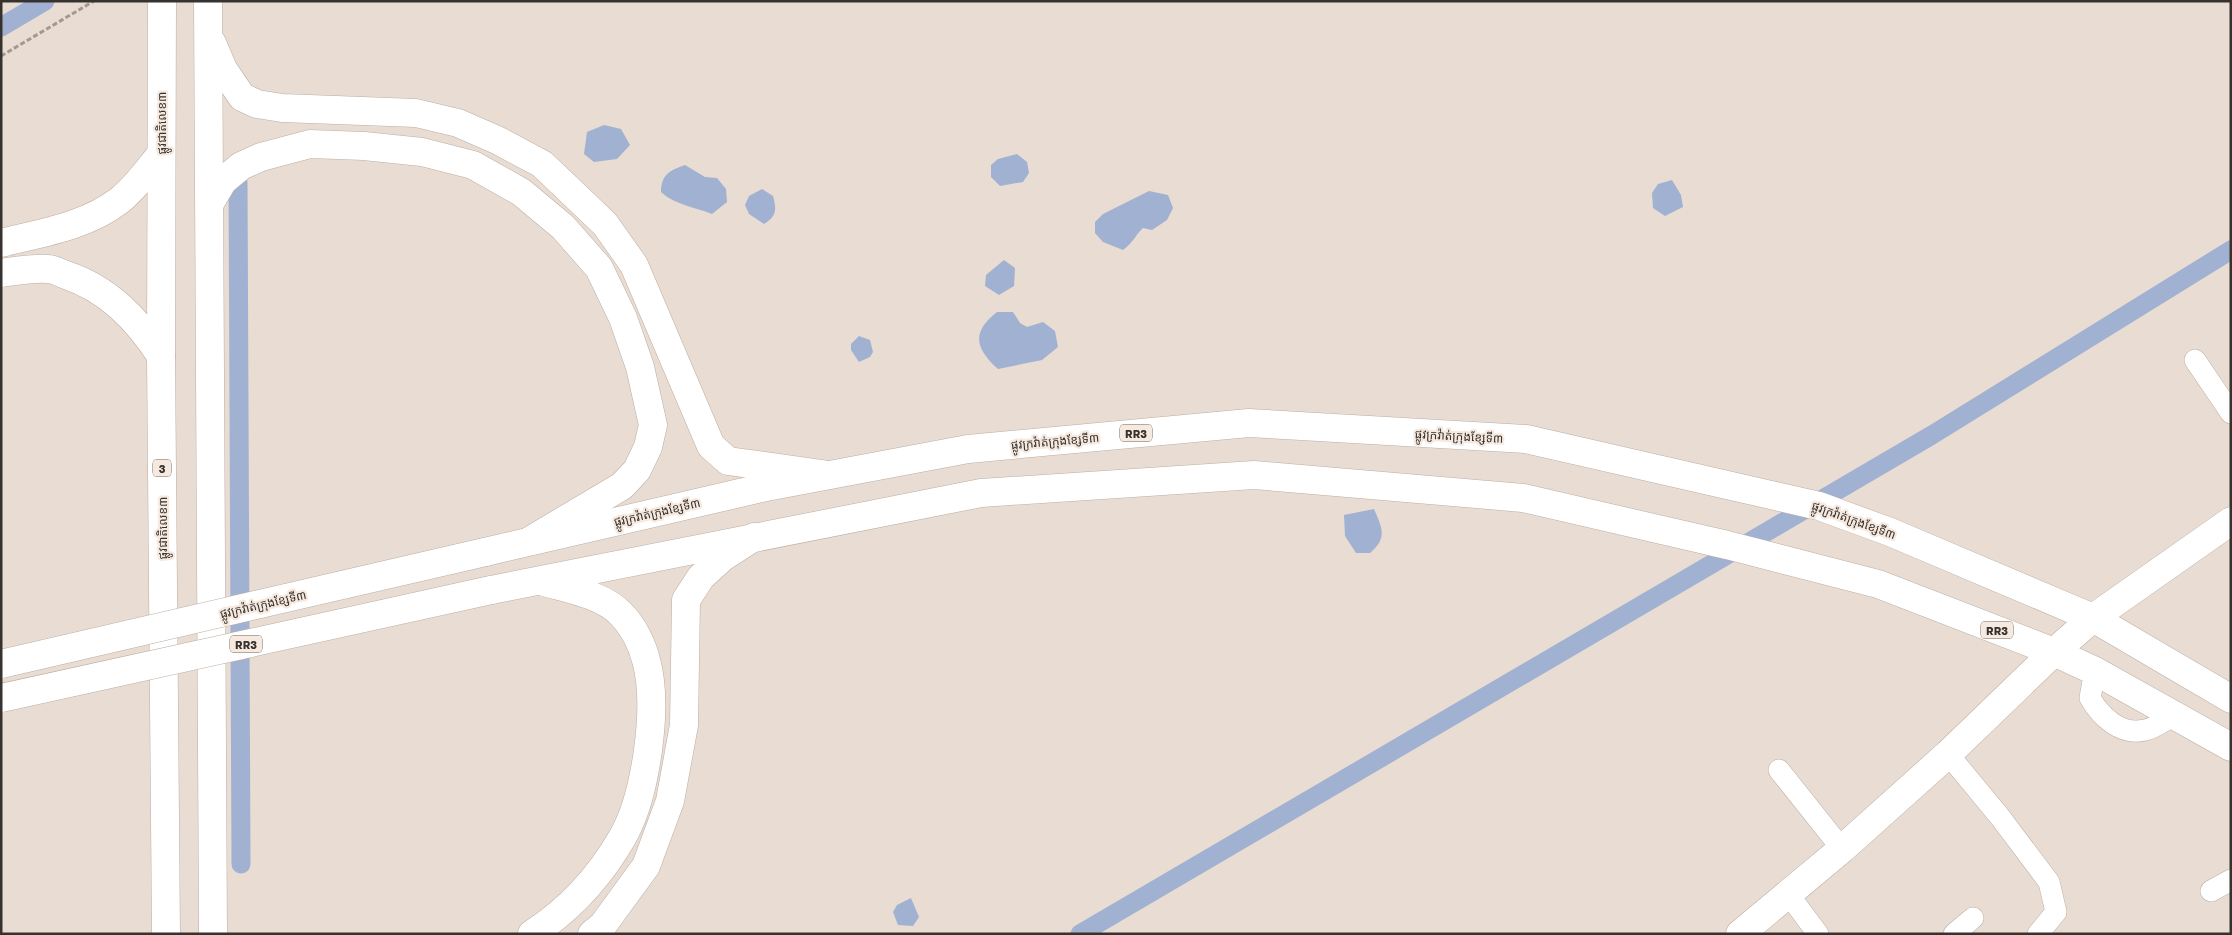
<svg xmlns="http://www.w3.org/2000/svg" width="2232" height="935" viewBox="0 0 2232 935" font-family="'Golos Text','Noto Sans Khmer',sans-serif">
<style>
.water{fill:#a1b1d1}
.lines{fill:none;stroke-linecap:round;stroke-linejoin:round}
.canal{stroke:#a1b1d1;stroke-width:19}
.minor-casing{stroke:#bbaea4;stroke-width:22}
.major-casing{stroke:#bbaea4;stroke-width:29}
.highway-casing{stroke:#bbaea4;stroke-width:29}
.path{stroke:#a39992;stroke-width:3;stroke-dasharray:5 2.5;stroke-linecap:butt}
.minor{stroke:#fff;stroke-width:21}
.major{stroke:#fff;stroke-width:28}
.highway{stroke:#fff;stroke-width:28}
.major-bridge-casing{stroke:#bbaea4;stroke-width:29;stroke-linecap:butt}
.major-bridge{stroke:#fff;stroke-width:28}
.labels{text-anchor:middle;dominant-baseline:central;stroke-width:4.5;stroke-linejoin:round;paint-order:stroke}
.shield{fill:#f6e9df;stroke:#706963;stroke-width:1}
.shield-label{font-size:11px;font-weight:bold;fill:#37322e}
.street-label{font-size:12px;fill:#37322e;stroke:#f6e9df}
</style>
<rect width="100%" height="100%" fill="#e9dcd2"/>
<g class="water">
<polygon points="604,125 621,129 630,145 617,159 594,162 584,154 587,132"/>
<polygon points="1017,154 1027,162 1029,173 1023,182 1000,186 991,177 991,165 998,159"/>
<path d="M685 165 705 177 717 178 726 189 727 202 712 214C695 207 675 205 661 192 661 175 670 170 685 165Z"/>
<polygon points="1672,180 1681,195 1683,207 1665,216 1653,208 1652,193 1658,184"/>
<path d="M762 189 773 196C777 211 776 216 764 224L749 214 745 205 749 196Z"/>
<path d="M1149 191 1168 195 1173 208 1167 220 1152 230 1143 228C1135 235 1134 242 1123 250L1103 242 1095 233V222L1103 214Z"/>
<polygon points="1004,260 1015,268 1014,286 999,295 985,286 986,275"/>
<path d="M997 312H1013L1020 323 1027 327 1043 322 1055 331 1058 347 1042 360 998 369C974 347 972 332 997 312Z"/>
<polygon points="859,336 870,340 873,352 870,357 859,362 851,350 851,344"/>
<path d="M1374 509C1382 528 1388 538 1370 553H1356L1345 536 1344 515Z"/>
<polygon points="911,898 919,917 913,926 898,925 893,912 897,905"/>
</g>
<g class="lines">
<g class="canal">
<polyline points="1,27 45,1"/>
<polyline points="238,182 241,864"/>
<polyline points="1080,934 1932,435 2231,250"/>
</g>
<g class="minor-casing">
<g id="minor">
<polyline points="2195,360 2231,413"/>
<path d="M2095 671 2090 698C2101 717 2121 736 2145 730 2155 728 2165 720 2174 715"/>
<polyline points="1948,754 2000,817 2049,882 2056,912 2038,934"/>
<polyline points="1779,770 1842,849"/>
<polyline points="2211,891 2231,880"/>
<polyline points="1789,895 1818,934"/>
<polyline points="1954,934 1973,918"/>
</g>
</g>
<g class="major-casing">
<g id="major">
<polyline points="485,552 766,487 968,449 1249,423 1526,439 1819,506 1890,532 2093,618 2231,699"/>
<polyline points="491,590 981,493 1254,475 1523,498 1727,545 1878,584 2054,652 2095,671 2231,747"/>
<polyline points="1740,934 1842,849 1948,754 2054,652 2093,618 2231,521"/>
</g>
</g>
<g class="highway-casing">
<g id="highway">
<polyline points="162,1 161,356 166,934"/>
<polyline points="208,1 213,934"/>
<polyline points="212,43 223,69 242,97 257,104 282,108 416,113 458,123 497,140 542,164 605,224 634,265 711,446 728,461 829,475"/>
<polyline points="210,203 223,181 241,166 261,157 310,144 364,146 422,152 473,165 521,192 563,227 599,268 623,318 640,367 653,425 648,447 637,470 622,486 531,540"/>
<path d="M1 243C41 233 87 226 120 200 136 187 148 170 161 154"/>
<path d="M1 273C16 271 33 268 48 269 54 269 60 273 66 275 108 289 137 319 161 356"/>
<path d="M532 934C569 910 600 876 622 838 646 797 659 706 646 660 642 644 633 626 621 614 602 594 567 589 541 581"/>
<polyline points="592,934 603,925 646,866 670,801 684,725 686,600 701,577 723,557 754,537"/>
</g>
</g>
<polyline class="path" points="1,56 94,1"/>
<use href="#minor" class="minor"/>
<use href="#major" class="major"/>
<use href="#highway" class="highway"/>
<g class="major-bridge-casing">
<g id="major-bridge">
<polyline points="1,664 485,552"/>
<polyline points="1,698 491,590"/>
</g>
</g>
<use href="#major-bridge" class="major-bridge"/>
</g>
<g class="labels">
<g class="shield">
<rect x="1120" y="424.5" width="32" height="17" rx="4"/>
<rect x="153" y="459.5" width="18" height="17" rx="4"/>
<rect x="1981" y="621.5" width="32" height="17" rx="4"/>
<rect x="230" y="635.5" width="32" height="17" rx="4"/>
</g>
<g class="shield-label">
<text x="1136" y="433">RR3</text>
<text x="162" y="468">3</text>
<text x="1997" y="630">RR3</text>
<text x="246" y="644">RR3</text>
</g>
<g class="street-label">
<text transform="translate(161 123) rotate(-90)">ផ្លូវជាតិលេខ៣</text>
<text transform="translate(1459 436) rotate(3)">ផ្លូវក្រវ៉ាត់ក្រុងខ្សែទី៣</text>
<text transform="translate(1055 441) rotate(-5)">ផ្លូវក្រវ៉ាត់ក្រុងខ្សែទី៣</text>
<text transform="translate(657 512) rotate(-13)">ផ្លូវក្រវ៉ាត់ក្រុងខ្សែទី៣</text>
<text transform="translate(1854 520) rotate(20)">ផ្លូវក្រវ៉ាត់ក្រុងខ្សែទី៣</text>
<text transform="translate(162 528) rotate(-90)">ផ្លូវជាតិលេខ៣</text>
<text transform="translate(263 604) rotate(-13)">ផ្លូវក្រវ៉ាត់ក្រុងខ្សែទី៣</text>
</g>
</g>
<rect width="2232" height="935" fill="none" stroke="#37322e" stroke-width="5"/>
</svg>
